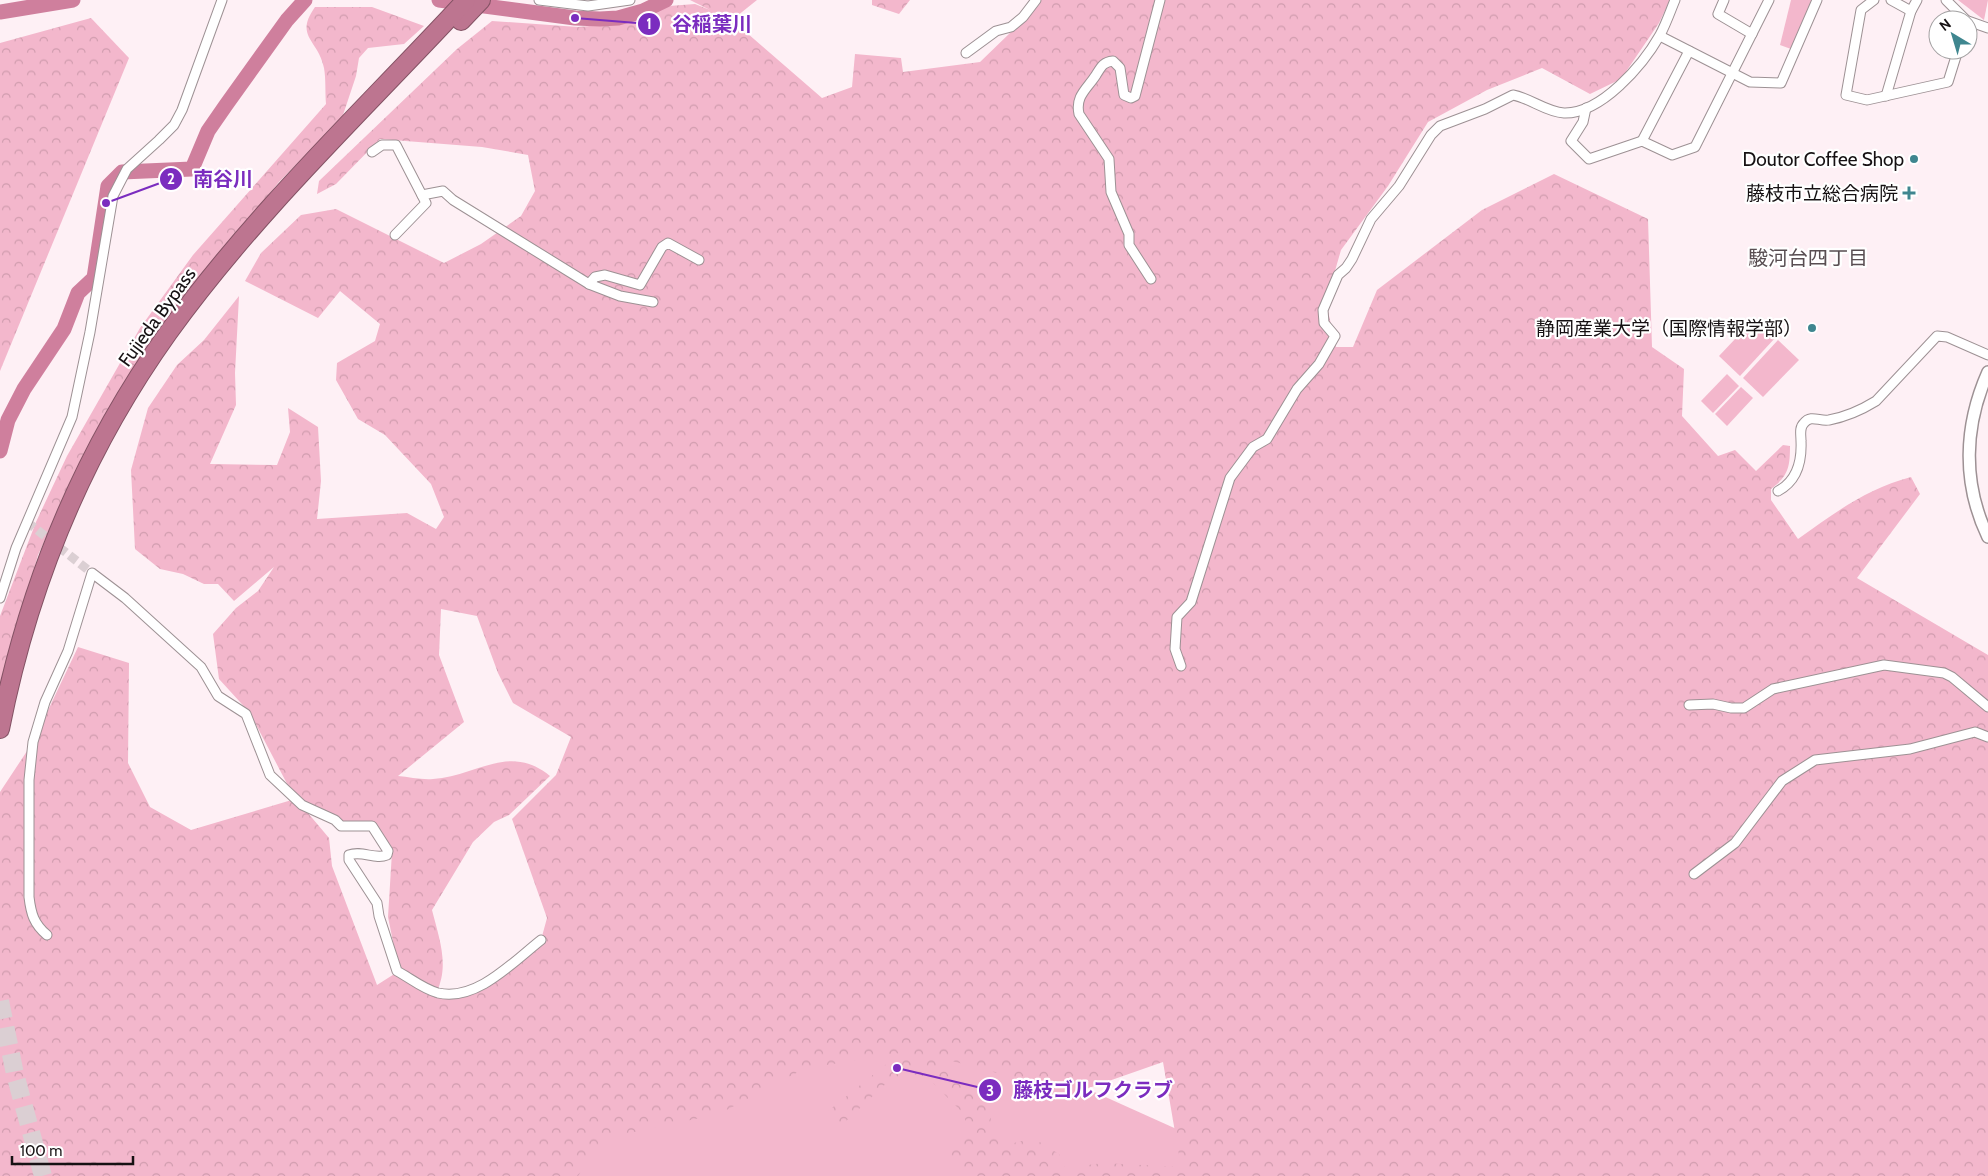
<svg xmlns="http://www.w3.org/2000/svg" width="1988" height="1176" viewBox="0 0 1988 1176" font-family="Cabin,'Noto Sans JP',sans-serif">
<style>
.grass{fill:#f3b7cc}
.forest{fill:url(#forest-crowns);fill-rule:evenodd}
.lines{fill:none;stroke-linecap:round;stroke-linejoin:round}
.river{stroke:#cf7f9d;stroke-width:15}
.minor-tunnel{stroke:#dbcfd3;stroke-width:9;stroke-dasharray:9 4.5;stroke-linecap:butt}
.motorway-tunnel{stroke:#dbcfd3;stroke-width:18;stroke-dasharray:18 9;stroke-linecap:butt}
.minor-casing{stroke:#9d9194;stroke-width:11}
.tertiary-casing{stroke:#9d9194;stroke-width:14}
.motorway-casing{stroke:#835264;stroke-width:20}
.minor{stroke:#fff;stroke-width:9}
.tertiary{stroke:#fff;stroke-width:11}
.motorway{stroke:#bd7590;stroke-width:18}
.poi-dot{fill:#3f868f;stroke:#fff;stroke-width:2}
.labels{text-anchor:middle;dominant-baseline:central;stroke-width:4.5;stroke-linejoin:round;paint-order:stroke}
.poi-label{font-size:19px;fill:#161113;stroke:#fff;text-anchor:end}
.street-label{font-size:19px;fill:#161113;stroke:#fff}
.neighbourhood-label{font-size:20px;fill:#594e52;stroke:#fff}
.leader{fill:none;stroke:#7b2cbf;stroke-width:2}
.callout-dot{fill:#7b2cbf;stroke:#fff;stroke-width:2}
.mark-label{font-size:15px;text-anchor:middle;font-weight:bold;fill:#fff}
.callout-label{font-size:20px;text-anchor:middle;font-weight:bold;fill:#7b2cbf;stroke:#fff;stroke-width:4.5;stroke-linejoin:round;paint-order:stroke}
</style>
<defs>
<pattern id="forest-crowns" width="20" height="18" patternUnits="userSpaceOnUse" patternTransform="scale(1.25)"><rect width="20" height="18" fill="#f3b7cc"/><path d="M2 6a3 3 0 1 1 6 0M12 15a3 3 0 1 1 6 0" fill="none" stroke="#d09cae"/></pattern>
</defs>
<rect width="100%" height="100%" fill="#fef0f5"/>
<g class="grass">
<polygon points="1791,0 1812,0 1791,49 1780,45"/>
<polygon points="1958,0 1988,0 1984,20"/>
<polygon points="1754,319 1775,338 1740,376 1719,356"/>
<polygon points="1778,340 1799,360 1763,397 1743,378"/>
<polygon points="1727,374 1739,386 1713,413 1701,401"/>
<polygon points="1741,387 1753,398 1727,426 1715,414"/>
<polygon points="923,1015 1281,1176 556,1176 584,1121"/>
</g>
<g class="forest">
<path d="M690 0H757L732 20 822 98 852 87 855 54 901 58 903 72 980 62 1039 5 1041 0H1670L1659 23 1621 79 1590 94 1542 68 1487 90 1428 122 1388 186 1341 250 1326 302 1336 347H1353L1377 290 1482 210 1554 174 1648 219 1652 347 1684 369 1682 416 1718 456 1735 450 1756 471 1783 445 1790 446C1790 468 1788 476 1771 489V500L1798 539C1836 512 1866 489 1911 477L1920 494 1857 578 1988 655V1176H965L950 1164 946 1157 953 1142 968 1126 962 1112 927 1077 908 1073 891 1079 844 1123 832 1120 828 1111 899 1054 896 1053 804 1069 719 1114 606 1138 578 1176H0V792L33 742 78 647 129 663 128 763 150 807 191 830 295 799 250 713 219 679 213 634 236 608 258 591 274 567 234 601 218 584H204L183 574 160 569 135 549 131 470 148 408 177 365 204 340 239 296 235 373 236 405 210 464 277 465 290 432 288 408 318 427 321 481 317 519 407 513 436 529 444 517 431 484 385 435 358 419 336 380 337 363 375 341 380 324 340 291 318 318 245 281 261 253 301 215 336 209 444 263 481 244 521 216 535 191 528 155 482 147 380 139 336 184 317 194 319 181 457 49 492 21 578 27 624 23 669 6 695 4 710 10ZM441 609 477 616 498 673 513 703 571 737 556 775 512 819 547 918 541 940C518 956 462 1006 435 997 424 993 412 982 403 975L436 993C450 966 439 938 432 910L473 842 494 822 509 815 550 776C509 742 475 777 433 779 422 780 409 777 398 776L464 722 439 655ZM297 800 346 829 371 823 392 852 388 917 399 971 377 985 332 866 329 838ZM948 1060 1001 1074 1063 1097 1163 1062 1181 1167 1103 1163 1065 1168 1059 1154 1033 1138 1010 1144 989 1134 991 1116 986 1100 956 1078Z"/>
<polygon points="872,0 910,0 899,14 872,5"/>
<path d="M315 7H372L424 26 404 44 368 48 359 58 356 76 342 118 279 182 173 313 128 379 83 458 38 555 0 692V616L36 522 67 456 140 328 193 255 326 104C325 92 326 79 324 68 318 39 294 37 315 7Z"/>
<polygon points="91,18 129,58 0,371 0,43"/>
</g>
<g class="lines">
<g class="river">
<polyline points="439,0 575,18 600,19 618,18 643,11 666,0"/>
<polyline points="0,12 73,0"/>
<polyline points="0,451 8,420 24,389 64,329 78,293 94,278 108,186 122,172 192,169 208,131 226,105 287,20 305,0"/>
</g>
<polyline class="minor-tunnel" points="27,522 92,573"/>
<polyline class="motorway-tunnel" points="0,1001 15,1074 43,1176"/>
<g class="minor-casing">
<g id="minor">
<polyline points="539,0 588,6 630,0"/>
<polyline points="1724,0 1718,14 1752,34"/>
<polyline points="1874,0 1861,10 1846,95 1867,100 1948,82 1958,50"/>
<polyline points="1891,0 1911,11"/>
<polyline points="1946,0 1966,20"/>
<polyline points="1968,21 1988,28"/>
<polyline points="1660,36 1750,82 1781,83 1817,0"/>
<polyline points="966,53 996,31 1011,27 1023,17 1036,0"/>
<polyline points="1886,96 1911,11 1917,0"/>
<polyline points="1586,108 1583,122 1571,141 1589,159 1642,141 1672,155 1695,147 1769,0"/>
<polyline points="1642,141 1689,51"/>
<polyline points="372,152 382,145 396,145 426,203 395,235"/>
<polyline points="422,195 443,191 453,200 589,284 620,296 653,302"/>
<path d="M1151 279 1129 245V234L1111 192 1109 159 1079 114C1075 96 1087 89 1096 75 1101 67 1103 62 1113 61L1120 68 1124 95 1131 98 1135 96 1160 0"/>
<polyline points="589,284 595,277 605,275 640,285 662,247 668,243 699,260"/>
<path d="M1778 491C1797 481 1802 462 1801 441 1801 434 1799 428 1804 423 1811 414 1820 422 1829 420 1845 417 1863 409 1876 401L1937 336 1947 337 1988 355"/>
<polyline points="0,598 16,548 72,417 90,332 113,196 127,169 159,140 174,125 182,110 222,0"/>
<path d="M1181 666 1175 649 1177 617 1191 602 1230 478 1253 447 1267 439 1297 389 1319 364 1335 336 1324 323 1323 310 1338 275 1346 268 1352 259 1371 219 1399 186 1431 135 1440 126 1485 109 1513 95C1530 98 1546 112 1564 113 1601 114 1643 65 1660 35 1666 24 1670 12 1675 0"/>
<polyline points="1689,705 1713,704 1731,708 1744,708 1773,689 1884,665 1944,673 1952,677 1988,707"/>
<polyline points="1694,874 1735,843 1782,781 1815,760 1910,749 1975,732 1988,737"/>
<path d="M47 935C34 924 31 914 29 897V780L33 742 45 702 68 651 92 573 125 598 201 667 218 696 246 714 270 775 302 805 335 820 341 826H372L388 851 387 855C375 860 362 850 349 855V860L377 903 379 916 397 971C410 978 423 989 438 993 476 1002 513 962 541 940"/>
</g>
</g>
<g class="tertiary-casing">
<path id="tertiary" d="M1988 372C1964 426 1962 483 1988 537"/>
</g>
<g class="motorway-casing">
<g id="motorway">
<polyline points="461,21 481,0"/>
<path d="M0 729C28 587 83 452 168 333 255 212 365 109 466 0"/>
</g>
</g>
<use href="#minor" class="minor"/>
<use href="#tertiary" class="tertiary"/>
<use href="#motorway" class="motorway"/>
</g>
<g class="poi-dot">
<circle cx="1914" cy="159" r="5"/>
<path d="M1906.5 185.5h5v5h5v5h-5v5h-5v-5h-5v-5h5z"/>
<circle cx="1812" cy="328" r="5"/>
</g>
<g class="labels">
<g class="poi-label">
<text x="1904" y="159">Doutor Coffee Shop</text>
<text x="1898" y="193">藤枝市立総合病院</text>
<text x="1802" y="328">静岡産業大学（国際情報学部）</text>
</g>
<g class="street-label">
<text transform="translate(157 317) rotate(-54)">Fujieda Bypass</text>
</g>
<g class="neighbourhood-label">
<text x="1808" y="258">駿河台四丁目</text>
</g>
</g>
<path class="leader" d="M575 18L649 24M106 203L171 179M897 1068L990 1090"/>
<g class="callout-dot">
<circle cx="575" cy="18" r="5"/>
<circle cx="106" cy="203" r="5"/>
<circle cx="897" cy="1068" r="5"/>
<circle cx="649" cy="24" r="12"/>
<circle cx="171" cy="179" r="12"/>
<circle cx="990" cy="1090" r="12"/>
</g>
<g class="mark-label">
<text x="649" y="29">1</text>
<text x="171" y="184">2</text>
<text x="990" y="1096">3</text>
</g>
<g class="callout-label">
<text x="712" y="31">谷稲葉川</text>
<text x="223" y="186">南谷川</text>
<text x="1093" y="1097">藤枝ゴルフクラブ</text>
</g>
<g transform="translate(1953 35) rotate(322)"><circle r="24" fill="#ffffff" stroke="#a2a0a1"/>
<path d="M0-4L9 19L0 12L-9 19Z" fill="#3f868f"/>
<text y="-8" font-size="14" font-weight="bold" text-anchor="middle" fill="#161113">N</text>
</g>
<path d="M12 1156v8h121v-8" fill="none" stroke="#161113" stroke-width="2.5"/>
<text x="20" y="1156" font-size="15" fill="#161113" stroke="#ffffff" stroke-width="4" paint-order="stroke">100 m</text>
</svg>
